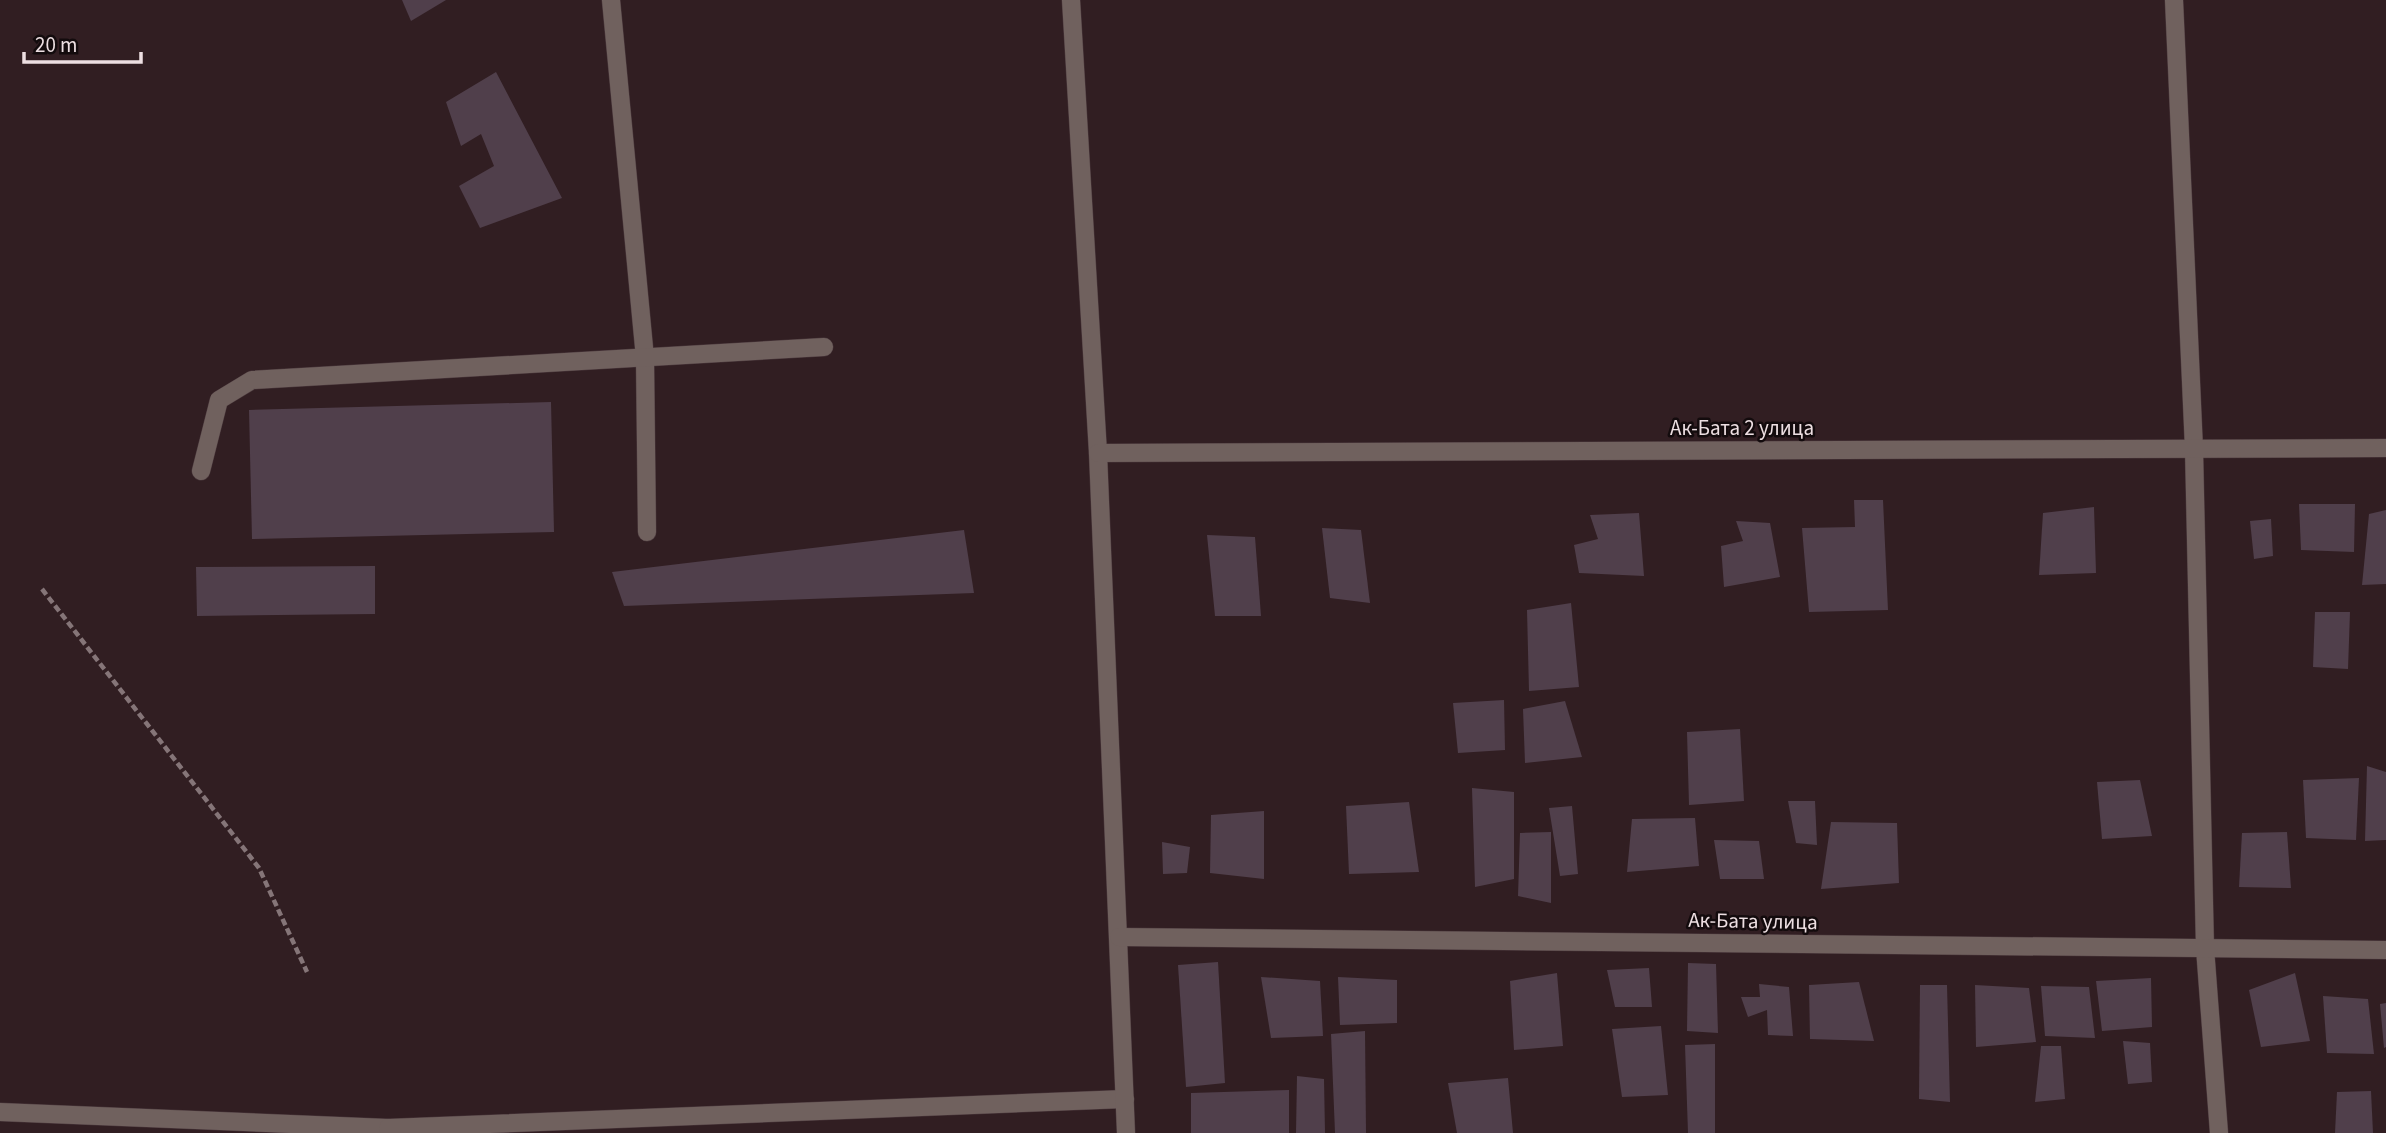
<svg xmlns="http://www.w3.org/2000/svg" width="2386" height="1133" viewBox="0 0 2386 1133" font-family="'Source Sans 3',sans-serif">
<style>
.building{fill:#503f4b}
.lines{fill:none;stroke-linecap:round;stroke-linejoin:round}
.service-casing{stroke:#4b393d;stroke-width:19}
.minor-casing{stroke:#4b393d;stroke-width:19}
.path{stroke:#857578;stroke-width:4.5;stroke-dasharray:7 3.5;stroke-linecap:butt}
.service{stroke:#70615e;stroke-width:18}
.minor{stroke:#70615e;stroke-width:18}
.labels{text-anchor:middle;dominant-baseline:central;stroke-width:5;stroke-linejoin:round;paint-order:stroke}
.street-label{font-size:21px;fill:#eddfe2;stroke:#130b0d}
</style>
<rect width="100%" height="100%" fill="#311e22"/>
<g class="building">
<polygon points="402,0 446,0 411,21"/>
<polygon points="496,72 562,198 480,228 459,186 494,166 481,134 461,146 446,102"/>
<polygon points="551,402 554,532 252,539 249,410"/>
<polygon points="1854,500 1883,500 1888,610 1809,612 1802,528 1855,527"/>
<polygon points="2299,504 2355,504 2354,552 2301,550"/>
<polygon points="2094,507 2096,573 2039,575 2043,513"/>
<polygon points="2386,510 2386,584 2362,585 2369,514"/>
<polygon points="1639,513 1644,576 1579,573 1574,545 1598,539 1590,515"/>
<polygon points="2271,519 2273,556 2254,559 2250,521"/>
<polygon points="1736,521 1770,523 1780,577 1724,587 1721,546 1743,541"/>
<polygon points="1322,528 1361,530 1370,603 1330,598"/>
<polygon points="964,530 974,593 624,606 612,572"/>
<polygon points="1207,535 1255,537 1261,616 1215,616"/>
<polygon points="375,566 375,614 197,616 196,567"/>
<polygon points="1571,603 1579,687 1529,691 1527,610"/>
<polygon points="2315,612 2350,612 2348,669 2313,667"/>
<polygon points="1504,700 1505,750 1458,753 1453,703"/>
<polygon points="1565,701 1582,757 1525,763 1523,709"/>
<polygon points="1740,729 1744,801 1689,805 1687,732"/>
<polygon points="2367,766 2386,772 2386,840 2365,841"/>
<polygon points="2359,778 2356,840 2306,838 2303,780"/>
<polygon points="2140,780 2152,836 2102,839 2097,782"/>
<polygon points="1472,788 1514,792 1514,879 1475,887"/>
<polygon points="1788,801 1815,801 1817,845 1796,843"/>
<polygon points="1409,802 1419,872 1349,874 1346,806"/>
<polygon points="1572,806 1578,874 1560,876 1549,808"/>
<polygon points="1264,811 1264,879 1210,873 1211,815"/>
<polygon points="1695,818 1699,866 1627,872 1632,819"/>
<polygon points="1831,822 1897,823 1899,883 1821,889"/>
<polygon points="1551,832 1551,903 1518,896 1520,833"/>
<polygon points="2287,832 2291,888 2239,887 2242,833"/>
<polygon points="1714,840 1759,841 1764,879 1720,879"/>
<polygon points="1162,842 1190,847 1187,873 1163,874"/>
<polygon points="1218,962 1225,1083 1186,1087 1178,965"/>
<polygon points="1688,963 1716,964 1718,1033 1687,1031"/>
<polygon points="1649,968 1652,1007 1615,1007 1607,970"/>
<polygon points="1557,973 1563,1046 1514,1050 1510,981"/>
<polygon points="2295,973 2310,1041 2261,1047 2249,990"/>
<polygon points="1261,977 1320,981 1323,1036 1271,1038"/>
<polygon points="1338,977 1397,980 1397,1023 1340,1025"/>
<polygon points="2151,978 2152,1027 2102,1031 2096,981"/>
<polygon points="1859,982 1874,1041 1810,1039 1809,985"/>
<polygon points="1759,984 1789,987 1793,1036 1768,1035 1767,1010 1748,1017 1741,997 1760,997"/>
<polygon points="1920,985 1947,985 1950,1102 1919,1099"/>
<polygon points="1975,985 2029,988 2036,1042 1976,1047"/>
<polygon points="2041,986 2089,987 2095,1038 2045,1036"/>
<polygon points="2323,996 2368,999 2374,1054 2327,1053"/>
<polygon points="2386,1003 2386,1047 2384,1048 2380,1004"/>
<polygon points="1661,1026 1668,1095 1622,1097 1612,1029"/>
<polygon points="1365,1031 1366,1133 1335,1133 1331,1034"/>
<polygon points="2123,1041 2150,1043 2152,1082 2128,1084"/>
<polygon points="1715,1044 1715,1133 1688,1133 1685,1045"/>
<polygon points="2041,1046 2061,1046 2065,1099 2035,1102"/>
<polygon points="1297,1076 1324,1079 1325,1133 1296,1133"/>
<polygon points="1508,1078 1513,1133 1457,1133 1448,1083"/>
<polygon points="1289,1090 1289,1133 1191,1133 1191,1093"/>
<polygon points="2371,1091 2373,1133 2335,1133 2337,1092"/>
</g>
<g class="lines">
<g class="service-casing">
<g id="service">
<polyline points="611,0 645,358 647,532"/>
<polyline points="201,471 219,400 252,380 824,347"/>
<polyline points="0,1112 388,1128 387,1133"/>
<polyline points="388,1128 1125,1099"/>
</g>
</g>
<g class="minor-casing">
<g id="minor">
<polyline points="1071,0 1098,453 1126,1133"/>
<polyline points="2174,0 2194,449 2205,948 2219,1133"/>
<polyline points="1098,453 2386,448"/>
<polyline points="1119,937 2386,950"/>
</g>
</g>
<polyline class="path" points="42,589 259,868 307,972"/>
<use href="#service" class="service"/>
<use href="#minor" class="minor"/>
</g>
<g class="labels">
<g class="street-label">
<text x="1742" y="428">Ак-Бата 2 улица</text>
<text transform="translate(1753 921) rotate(1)">Ак-Бата улица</text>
</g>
</g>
<path d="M24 52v10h117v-10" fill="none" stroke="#eddfe2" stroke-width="3.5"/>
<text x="35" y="52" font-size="21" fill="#eddfe2" stroke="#130b0d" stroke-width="5" paint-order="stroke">20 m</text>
</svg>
